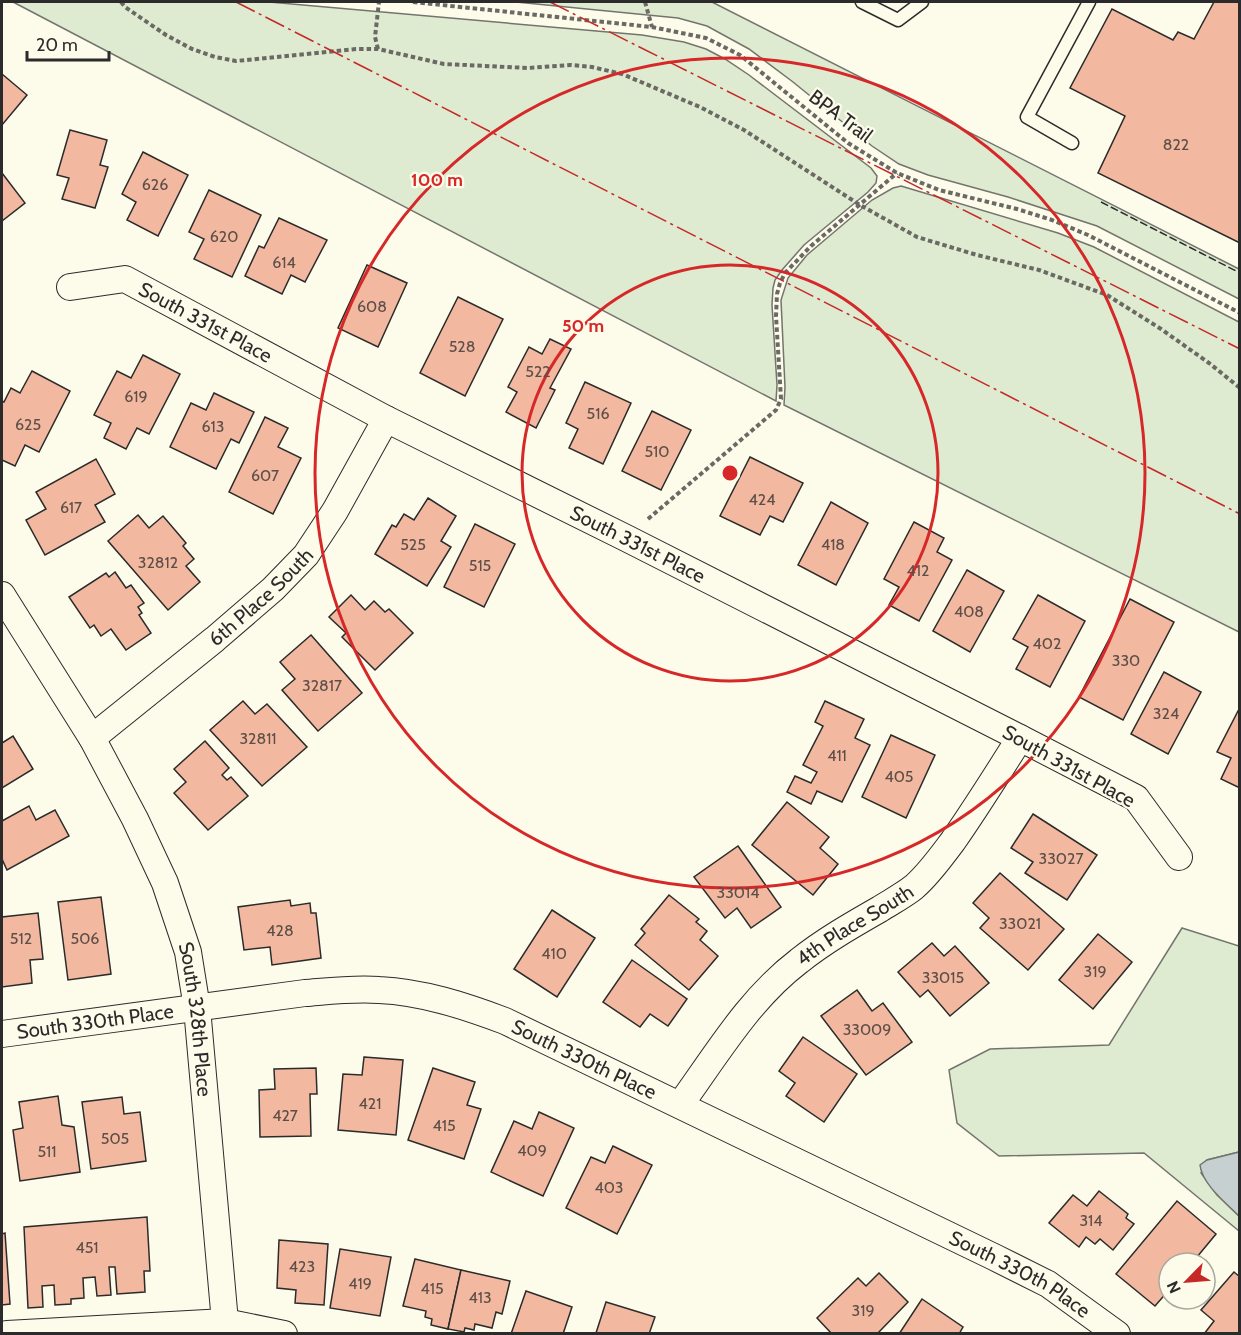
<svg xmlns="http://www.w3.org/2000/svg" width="1241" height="1335" viewBox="0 0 1241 1335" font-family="Cabin,sans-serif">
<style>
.green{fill:#deebd1;stroke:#74746e;stroke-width:1.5}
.water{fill:#c7d0d0;stroke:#74746e;stroke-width:1.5}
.building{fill:#f2b8a0;stroke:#2b2b2b;stroke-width:1.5}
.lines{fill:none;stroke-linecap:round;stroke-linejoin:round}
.lane-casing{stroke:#2b2b2b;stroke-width:15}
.street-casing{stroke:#2b2b2b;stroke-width:28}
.path{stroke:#6a6964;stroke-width:4;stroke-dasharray:4.5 3;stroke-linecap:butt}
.lane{stroke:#fdfbea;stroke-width:12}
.street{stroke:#fdfbea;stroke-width:26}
.fence{stroke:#2b2b2b;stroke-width:1.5;stroke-dasharray:8 3;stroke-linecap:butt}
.power{stroke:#c62828;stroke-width:1.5;stroke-dasharray:21 4.5 3 4.5;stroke-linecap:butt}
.ring{fill:none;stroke:#d62828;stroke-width:3}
.labels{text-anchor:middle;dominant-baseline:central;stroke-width:4.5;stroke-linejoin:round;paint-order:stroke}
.number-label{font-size:16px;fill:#5d4e48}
.street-label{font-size:20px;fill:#2b2b2b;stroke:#fdfbea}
.centre{fill:#d62828;stroke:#fdfbea;stroke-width:3}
.ring-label{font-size:18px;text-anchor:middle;font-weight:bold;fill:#d62828;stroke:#fdfbea;stroke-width:4.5;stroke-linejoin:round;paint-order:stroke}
</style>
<rect width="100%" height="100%" fill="#fdfbea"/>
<g class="green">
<polygon points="13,2 269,2 642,35 684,42 706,49 725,59 749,75 871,168 877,176 876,183 868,192 804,245 782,270 775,280 773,288 772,305 777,385 776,401"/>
<polygon points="516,2 712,2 1239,269 1239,299 1097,226 1008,197 928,175 899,164 872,146 793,82 749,49 707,26 678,18"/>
<polygon points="901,186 1058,233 1094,247 1239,322 1239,632 784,405 785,387 781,300 788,278 807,255 872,200 893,188"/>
<polygon points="1182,928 1239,946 1239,1152 1207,1160 1201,1173 1217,1195 1239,1216 1239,1231 1144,1153 999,1156 957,1123 949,1070 990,1049 1109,1045"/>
</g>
<path class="water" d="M1239 1152H1240L1239 1216C1226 1203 1202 1184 1200 1165L1207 1160Z"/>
<g class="building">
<polygon points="1214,2 1237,2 1240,3 1240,243 1098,173 1125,116 1070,88 1112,9 1173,40 1178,32 1194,39"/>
<polygon points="2,74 27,95 2,125"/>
<polygon points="70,130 107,140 100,165 108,167 95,208 62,199 69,178 57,175"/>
<polygon points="143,152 188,175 158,236 127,220 136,202 122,194"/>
<polygon points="2,173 25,203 2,221"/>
<polygon points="209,190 261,215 232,277 194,259 204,239 189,232"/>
<polygon points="279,218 327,240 305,282 291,275 282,294 245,276 259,246 264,248"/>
<polygon points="367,265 407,283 378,347 338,328"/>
<polygon points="458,297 503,319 465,396 420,373"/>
<polygon points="550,339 571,349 550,388 555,390 536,428 506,412 517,392 508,387 529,347 542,354"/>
<polygon points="143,355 180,374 149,434 137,428 126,449 104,438 111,423 94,415 117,371 131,378"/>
<polygon points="32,371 70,391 39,452 25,445 15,466 2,460 2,401 4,402 11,388 20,393"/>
<polygon points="585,382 631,403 603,464 569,448 578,429 566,423"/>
<polygon points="214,393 254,412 239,443 231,439 216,469 170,447 191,403 206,410"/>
<polygon points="652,411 691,430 661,490 622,471"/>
<polygon points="265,417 288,428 278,447 301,458 273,514 229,492"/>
<polygon points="750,457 803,483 783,522 770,516 760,535 720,516"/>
<polygon points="96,459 115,494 95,505 105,522 45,555 26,520 46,509 36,492"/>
<polygon points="428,498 456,516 441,541 451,547 427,586 375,554 392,525 396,527 404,514 414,520"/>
<polygon points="831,502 868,523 836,585 798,565"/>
<polygon points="138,515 149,528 163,516 186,543 183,546 194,559 186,566 200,582 168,610 108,541"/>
<polygon points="914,522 944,538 937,552 952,560 919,621 889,605 899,587 884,579"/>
<polygon points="475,524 515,544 484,607 444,587"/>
<polygon points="967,570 1004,591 970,652 933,631"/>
<polygon points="115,572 126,588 131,585 144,603 138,607 142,613 139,615 151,633 126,650 111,629 101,636 94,625 90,628 69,597 106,573 109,577"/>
<polygon points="351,595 365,610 374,601 385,612 389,609 413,633 375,670 342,637 346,633 329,617"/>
<polygon points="1038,595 1085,621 1050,687 1016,669 1028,647 1013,639"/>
<polygon points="1130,599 1174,622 1123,720 1079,697"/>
<polygon points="311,635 362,693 318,731 282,690 295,679 280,662"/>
<polygon points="1164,672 1201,692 1168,754 1131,734"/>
<polygon points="243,701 255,714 267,704 307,747 262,786 210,730"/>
<polygon points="825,701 864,719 855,738 870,745 842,802 817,791 811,804 787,792 795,776 811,783 817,772 803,765 823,726 815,722"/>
<polygon points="1238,711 1240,712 1240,788 1221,779 1231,758 1217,752"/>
<polygon points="891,735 935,755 906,818 862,797"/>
<polygon points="13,736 33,769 2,788 2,743"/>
<polygon points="205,741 229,768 222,775 227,780 231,777 248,796 208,830 174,793 186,782 174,769"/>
<polygon points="787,802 829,837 820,848 838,864 813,895 752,845"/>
<polygon points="29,806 36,820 55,810 69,836 7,870 2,859 2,821"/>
<polygon points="1033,814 1097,855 1067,900 1025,873 1033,862 1011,848"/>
<polygon points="738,846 781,907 751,928 737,908 725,918 694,877"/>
<polygon points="1000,873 1064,929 1028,970 980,928 989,918 973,903"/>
<polygon points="669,895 699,919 696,922 707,931 700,940 718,956 689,990 635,945 645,933 641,929"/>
<polygon points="101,897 111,974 68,980 58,902"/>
<polygon points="290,900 291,906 310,903 311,913 316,913 321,958 272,965 270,947 244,950 238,907"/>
<polygon points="552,910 595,938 557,997 514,969"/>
<polygon points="38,913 43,959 30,960 32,983 2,987 2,917"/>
<polygon points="1098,934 1132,962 1093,1009 1059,980"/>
<polygon points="932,943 944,956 955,946 989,983 950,1016 928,990 920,997 898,972"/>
<polygon points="632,960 687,999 668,1026 650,1014 640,1027 603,1002"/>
<polygon points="857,990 872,1011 883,1003 912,1042 866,1075 821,1016"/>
<polygon points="803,1037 857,1074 824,1122 786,1096 795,1083 779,1071"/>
<polygon points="364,1057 403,1060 396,1135 338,1130 343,1074 362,1075"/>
<polygon points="316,1068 317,1094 310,1094 311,1136 260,1137 259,1090 275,1089 274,1069"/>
<polygon points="433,1068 475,1082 467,1105 481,1109 464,1159 408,1140"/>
<polygon points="58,1096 62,1125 74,1127 80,1172 20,1181 13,1130 23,1128 19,1102"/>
<polygon points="122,1097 124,1114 140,1112 146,1161 91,1169 82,1102"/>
<polygon points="539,1112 574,1128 543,1196 491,1172 514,1121 532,1129"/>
<polygon points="613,1146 652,1165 617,1234 566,1208 591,1157 605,1163"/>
<polygon points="1099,1191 1128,1214 1126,1218 1134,1224 1113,1250 1100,1239 1095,1244 1086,1237 1079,1247 1049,1223 1073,1195 1087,1206"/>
<polygon points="1177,1201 1216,1234 1192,1263 1169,1263 1169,1290 1155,1306 1116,1274"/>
<polygon points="147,1217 150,1271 144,1271 145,1292 117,1294 115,1267 109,1267 111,1295 97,1296 95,1277 83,1278 84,1298 71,1299 71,1304 55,1305 54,1285 42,1286 43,1307 28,1308 24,1227"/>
<polygon points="5,1233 10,1304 2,1305 2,1234"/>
<polygon points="279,1240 328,1244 324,1305 295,1303 296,1290 277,1288"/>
<polygon points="340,1249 391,1257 380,1316 330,1308"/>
<polygon points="415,1259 461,1270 448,1329 431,1325 432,1319 425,1317 426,1311 403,1306"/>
<polygon points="461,1270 510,1281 502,1314 496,1312 492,1328 475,1324 474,1330 465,1328 464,1332 448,1329"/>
<polygon points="1234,1272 1240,1277 1240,1334 1204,1334 1214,1321 1201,1310"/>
<polygon points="879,1273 908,1302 877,1334 832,1334 817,1318 858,1278 866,1286"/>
<polygon points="526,1291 572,1307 563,1334 511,1334"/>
<polygon points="922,1299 963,1327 959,1334 899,1334"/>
<polygon points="606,1302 655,1317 649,1334 596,1333"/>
</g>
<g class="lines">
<g class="lane-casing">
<g id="lane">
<polyline points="862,2 898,20 922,2"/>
<polyline points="1072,143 1027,117 1089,2"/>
</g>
</g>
<g class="street-casing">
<g id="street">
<path id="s1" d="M70 287 125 279 386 419 626 538 1020 738 1136 798 1179 857"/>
<path id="s2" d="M2 595 92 738 135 819 165 883 188 952 197 1008 225 1322V1334"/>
<path id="s3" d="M92 738 215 639 273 589 306 555 335 511 386 419"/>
<path id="s4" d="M2 1034 305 993C330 991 355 988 379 990 423 992 465 1006 505 1021L994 1257 1048 1284 1117 1334"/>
<path id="s5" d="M680 1105C717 1054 749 999 799 961 824 941 852 925 880 909 891 902 904 895 914 887 929 874 941 857 953 841 976 808 998 773 1020 738"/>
<polyline points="7,1334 225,1322 284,1334"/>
</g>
</g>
<g class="path">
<polyline points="121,2 125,7 166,35 192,49 215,57 236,61 356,49 378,49 444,64 528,68 571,65 592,67 622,74 700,107 744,130 860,205 917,237 977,255 1039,270 1107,295 1161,329 1209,363 1240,388"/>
<polyline points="413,2 652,27 706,38 740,55 848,143 897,173 939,190 1017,209 1052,220 1088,235 1240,313"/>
<polyline points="645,2 652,27"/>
<polyline points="378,49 375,37 379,2"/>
<polyline points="648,519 776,410 781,399 776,316 777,294 780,283 785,273 811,246 897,173"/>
</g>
<use href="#lane" class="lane"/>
<use href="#street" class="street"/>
<polyline class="fence" points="1101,202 1240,273"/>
<g class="power">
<polyline points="236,2 1240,514"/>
<polyline points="550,2 1240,349"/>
</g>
</g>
<g class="ring">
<circle cx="730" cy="473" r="208"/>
<circle cx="730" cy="473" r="415"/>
</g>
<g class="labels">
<g class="number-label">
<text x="1176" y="144">822</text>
<text x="155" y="184">626</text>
<text x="224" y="236">620</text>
<text x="284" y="262">614</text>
<text x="372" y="306">608</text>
<text x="462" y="346">528</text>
<text x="538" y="371">522</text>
<text x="136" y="396">619</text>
<text x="598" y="413">516</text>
<text x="28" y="424">625</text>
<text x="213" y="426">613</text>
<text x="657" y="451">510</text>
<text x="265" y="475">607</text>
<text x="762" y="499">424</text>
<text x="71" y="507">617</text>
<text x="413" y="544">525</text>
<text x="833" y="544">418</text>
<text x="158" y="562">32812</text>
<text x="480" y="565">515</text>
<text x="918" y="570">412</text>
<text x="969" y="611">408</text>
<text x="1047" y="643">402</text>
<text x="1126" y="660">330</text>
<text x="322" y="685">32817</text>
<text x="1166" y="713">324</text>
<text x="258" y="738">32811</text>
<text x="837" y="755">411</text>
<text x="899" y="776">405</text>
<text x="1061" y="858">33027</text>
<text x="738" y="892">33014</text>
<text x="1020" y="923">33021</text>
<text x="280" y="930">428</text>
<text x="21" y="938">512</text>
<text x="85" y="938">506</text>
<text x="554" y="953">410</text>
<text x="1095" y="971">319</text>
<text x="943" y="977">33015</text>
<text x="867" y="1029">33009</text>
<text x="370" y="1103">421</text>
<text x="285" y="1115">427</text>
<text x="444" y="1125">415</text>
<text x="115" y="1138">505</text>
<text x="532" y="1150">409</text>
<text x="47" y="1151">511</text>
<text x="609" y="1187">403</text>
<text x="1091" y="1220">314</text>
<text x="87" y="1247">451</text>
<text x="302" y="1266">423</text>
<text x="360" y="1283">419</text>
<text x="432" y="1288">415</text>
<text x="480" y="1297">413</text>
<text x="863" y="1310">319</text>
</g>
<g class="street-label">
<text transform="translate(841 116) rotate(37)">BPA Trail</text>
<text stroke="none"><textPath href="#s1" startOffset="147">South 331st Place</textPath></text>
<text stroke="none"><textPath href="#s1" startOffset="633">South 331st Place</textPath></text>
<text stroke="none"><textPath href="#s3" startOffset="220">6th Place South</textPath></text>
<text transform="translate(1069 766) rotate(29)">South 331st Place</text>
<text stroke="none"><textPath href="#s5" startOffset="254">4th Place South</textPath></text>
<text stroke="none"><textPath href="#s2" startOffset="472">South 328th Place</textPath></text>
<text stroke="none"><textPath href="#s4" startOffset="94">South 330th Place</textPath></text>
<text stroke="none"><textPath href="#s4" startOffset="598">South 330th Place</textPath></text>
<text stroke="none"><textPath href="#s4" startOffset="1084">South 330th Place</textPath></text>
</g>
</g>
<circle cx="730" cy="473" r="9" class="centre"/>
<g class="ring-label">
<text x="437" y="186">100 m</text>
<text x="583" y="332">50 m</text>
</g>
<rect width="1241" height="1335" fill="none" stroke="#2b2b2b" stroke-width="6"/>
<g transform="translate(1187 1281) rotate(245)"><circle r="28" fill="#fdfbea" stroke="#a9a89e" stroke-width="1.5"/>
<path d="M0-4.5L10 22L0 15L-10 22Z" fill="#c62828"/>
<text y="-9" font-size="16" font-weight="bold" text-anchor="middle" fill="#2b2b2b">N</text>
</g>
<path d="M27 51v9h82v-9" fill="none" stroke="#2b2b2b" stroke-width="3"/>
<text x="36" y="51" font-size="18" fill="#2b2b2b" stroke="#fdfbea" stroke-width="4.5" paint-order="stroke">20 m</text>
</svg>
